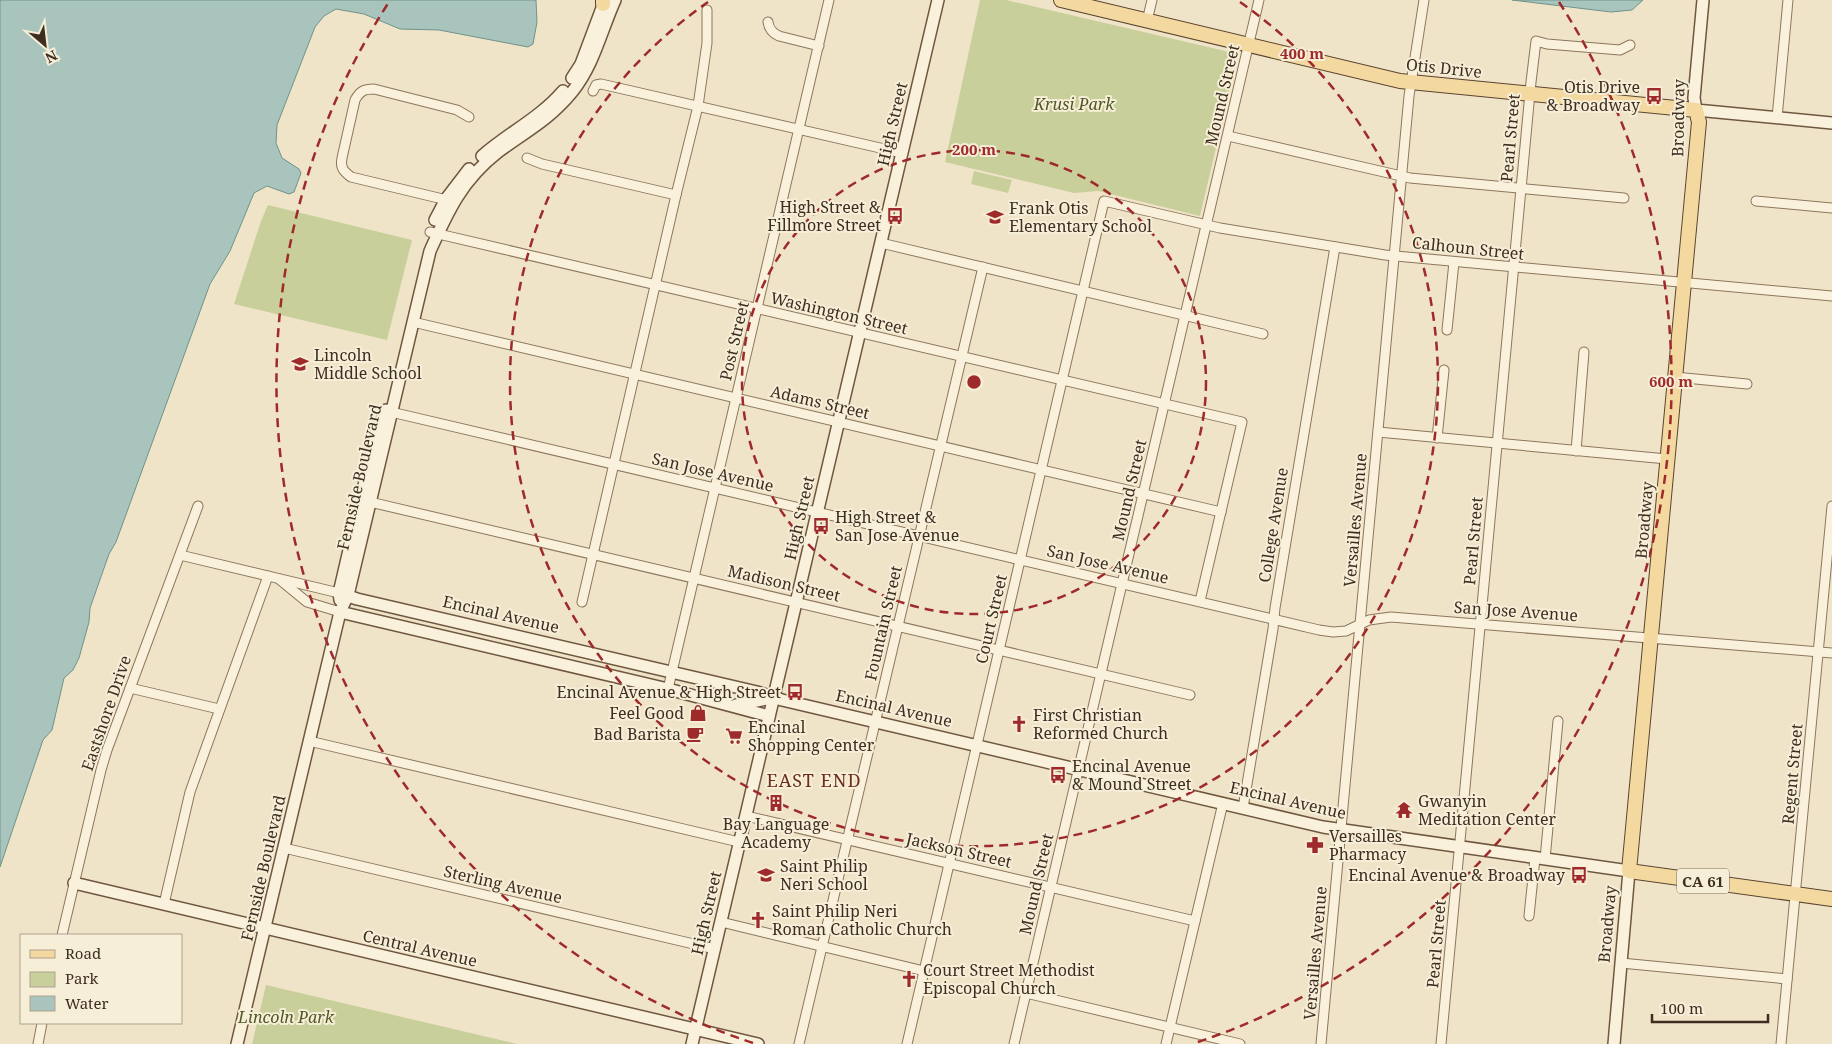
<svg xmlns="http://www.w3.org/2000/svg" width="1832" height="1044" viewBox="0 0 1832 1044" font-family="'Noto Serif',serif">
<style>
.green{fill:#c9cf9b}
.water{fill:#a9c4bc;stroke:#6f938a}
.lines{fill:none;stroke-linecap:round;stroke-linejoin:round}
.street-casing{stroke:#8d765c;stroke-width:11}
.secondary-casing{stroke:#6f573f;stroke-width:14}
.primary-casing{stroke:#5b4430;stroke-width:16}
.street{stroke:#faf1dc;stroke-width:9}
.secondary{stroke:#faf1dc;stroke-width:11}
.primary{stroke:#f3d9a0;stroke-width:14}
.ring{fill:none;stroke:#9e2a2b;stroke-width:2.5;stroke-dasharray:9 6}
.labels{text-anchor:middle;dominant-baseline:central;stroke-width:4;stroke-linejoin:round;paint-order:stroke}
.shield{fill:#f7eed8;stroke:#756857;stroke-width:1}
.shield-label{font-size:15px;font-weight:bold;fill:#3d2e20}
.street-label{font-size:16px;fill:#3d2e20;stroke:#f7eed8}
.poi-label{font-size:16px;fill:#3d2e20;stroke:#f7eed8;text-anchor:start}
.park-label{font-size:16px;font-style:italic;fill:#4d5a26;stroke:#f7eed8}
.neighbourhood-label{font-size:18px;letter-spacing:1px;fill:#6b2e1e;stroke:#f7eed8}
.centre{fill:#9e2a2b;stroke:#f7eed8;stroke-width:2.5}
.ring-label{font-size:15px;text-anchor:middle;font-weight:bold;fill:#9e2a2b;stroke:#f7eed8;stroke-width:4;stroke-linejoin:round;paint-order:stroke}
</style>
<rect width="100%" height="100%" fill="#f0e4c8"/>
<g class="green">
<polygon points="980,0 1006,0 1238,54 1200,216 1098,191 1074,193 945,162"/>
<polygon points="974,171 999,177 997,185 999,177 1012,180 1008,193 971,184"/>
<polygon points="268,205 412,240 387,340 234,304 261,221"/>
<polygon points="266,985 513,1043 517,1044 252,1044"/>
</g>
<g class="water">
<polygon points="0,0 536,0 537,22 533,44 528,47 439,30 400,29 364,14 336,9 324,16 315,27 277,125 276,143 282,158 299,169 301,173 294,192 289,194 267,186 254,193 230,251 210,284 116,542 109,554 90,608 89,622 79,658 73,670 64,678 52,730 43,740 0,867"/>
<polygon points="1512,0 1643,0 1632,10 1611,12"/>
</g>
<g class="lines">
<g class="street-casing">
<g id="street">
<polyline points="1147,21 1152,0"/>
<path d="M768 22C769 29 772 33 779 36L819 46"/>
<polyline points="593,91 596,85 601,84 902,153"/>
<polyline points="1777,118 1788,0"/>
<polyline points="1228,136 1410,178 1624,198"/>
<polyline points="527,158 542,164 676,195"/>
<path d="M451 201 351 177C343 171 340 167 342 158L355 100C360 91 364 89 374 89L457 110 469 117"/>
<polyline points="1756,201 1832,208"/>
<polyline points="430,232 1242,422 1200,601"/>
<polyline points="881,243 1263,334"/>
<polyline points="413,322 1221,512"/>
<polyline points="1447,330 1454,262"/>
<polyline points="1675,377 1747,384"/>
<polyline points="388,412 391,412 1319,630 1333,632 1346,631 1369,620 1391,617 1832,653"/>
<polyline points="1378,432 1667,459"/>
<polyline points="1437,438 1444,370"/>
<polyline points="1576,451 1584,352"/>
<polyline points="370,502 1190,695"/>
<polyline points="180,555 339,593"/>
<polyline points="279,579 307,602 340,612"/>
<polyline points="582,602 676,195 698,106 707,43 707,10"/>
<polyline points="130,688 219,709"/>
<polyline points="668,689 829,0"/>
<polyline points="309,741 739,842"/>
<polyline points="1243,808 1273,629 1275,608 1335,247"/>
<polyline points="746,816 1195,921"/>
<polyline points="284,848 715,949"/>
<polyline points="1545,859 1558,721"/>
<polyline points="164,904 190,792 268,576"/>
<polyline points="1529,916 1535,858"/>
<polyline points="721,922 924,971"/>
<polyline points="62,935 101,770 107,750 198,506"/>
<polyline points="1621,963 1787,979"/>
<polyline points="1026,993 1240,1044"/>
<polyline points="38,1044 42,1023"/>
<polyline points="799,1044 983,267"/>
<polyline points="907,1044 1104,201 1220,228 1385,255 1832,296"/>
<polyline points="1014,1044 1259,0"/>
<polyline points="1166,1044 1223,803"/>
<polyline points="1321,1044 1409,96 1424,0"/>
<polyline points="1441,1044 1531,82 1536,41 1547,44 1620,50 1630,45"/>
<polyline points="1781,1044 1832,506"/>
</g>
</g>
<g class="secondary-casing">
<g id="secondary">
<polyline points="1703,0 1694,98 1696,110 1832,123"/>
<polyline points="572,78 581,64 605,0"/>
<path d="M482 156C508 133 540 118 563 91"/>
<polyline points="435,220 446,199 469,169"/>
<polyline points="339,593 357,599 757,692 782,700 1323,827 1629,871 1614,1044"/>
<polyline points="340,600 339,593 376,434 386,410"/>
<polyline points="340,612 668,689 769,716"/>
<polyline points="736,705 772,698"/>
<polyline points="74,883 758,1044"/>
<path d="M237 1044 340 612 348 595 430 251C448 211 462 180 498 152 526 131 548 121 572 92 594 65 601 31 615 0"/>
<polyline points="692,1044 938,0"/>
</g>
</g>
<g class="primary-casing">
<g id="primary">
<polyline points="1061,0 1400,81 1696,110 1699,122 1629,871 1832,899"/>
<polyline points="603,4 603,0"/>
</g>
</g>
<use href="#street" class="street"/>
<use href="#secondary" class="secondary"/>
<use href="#primary" class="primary"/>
</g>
<g class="ring">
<circle cx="974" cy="382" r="232"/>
<path d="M1240 2A464 464 0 1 1 708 2"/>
<path d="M753 1043A697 697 0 0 1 389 2M1559 2A697 697 0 0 1 1195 1043"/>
</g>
<defs>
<g id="bus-bare" transform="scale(1.35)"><path d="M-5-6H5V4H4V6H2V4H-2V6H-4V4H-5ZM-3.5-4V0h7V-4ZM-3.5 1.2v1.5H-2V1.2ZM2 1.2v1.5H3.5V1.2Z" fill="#9e2a2b" stroke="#f7eed8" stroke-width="2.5" paint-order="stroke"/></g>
<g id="school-bare" transform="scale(1.35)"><path d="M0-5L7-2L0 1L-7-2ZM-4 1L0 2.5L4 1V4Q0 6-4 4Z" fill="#9e2a2b" stroke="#f7eed8" stroke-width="2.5" paint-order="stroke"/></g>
<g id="shop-bare" transform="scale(1.35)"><path d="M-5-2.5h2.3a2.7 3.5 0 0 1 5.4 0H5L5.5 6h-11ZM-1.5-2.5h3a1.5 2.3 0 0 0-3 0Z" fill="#9e2a2b" stroke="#f7eed8" stroke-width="2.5" paint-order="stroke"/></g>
<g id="church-bare" transform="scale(1.35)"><path d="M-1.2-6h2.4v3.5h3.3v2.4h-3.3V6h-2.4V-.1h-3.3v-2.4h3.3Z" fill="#9e2a2b" stroke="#f7eed8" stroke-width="2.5" paint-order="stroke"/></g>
<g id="cafe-bare" transform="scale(1.35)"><path d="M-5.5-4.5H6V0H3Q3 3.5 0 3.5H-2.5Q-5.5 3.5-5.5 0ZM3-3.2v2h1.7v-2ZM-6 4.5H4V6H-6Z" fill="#9e2a2b" stroke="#f7eed8" stroke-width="2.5" paint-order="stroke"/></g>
<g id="supermarket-bare" transform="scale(1.35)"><path d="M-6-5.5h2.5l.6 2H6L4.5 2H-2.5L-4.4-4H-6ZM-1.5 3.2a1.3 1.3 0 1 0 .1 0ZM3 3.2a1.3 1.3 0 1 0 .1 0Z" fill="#9e2a2b" stroke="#f7eed8" stroke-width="2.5" paint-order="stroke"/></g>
<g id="building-bare" transform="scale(1.35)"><path d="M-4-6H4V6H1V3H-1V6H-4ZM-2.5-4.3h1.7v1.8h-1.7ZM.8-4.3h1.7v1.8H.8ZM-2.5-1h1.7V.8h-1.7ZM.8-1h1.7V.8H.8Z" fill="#9e2a2b" stroke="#f7eed8" stroke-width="2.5" paint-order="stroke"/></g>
<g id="temple-bare" transform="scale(1.35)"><path d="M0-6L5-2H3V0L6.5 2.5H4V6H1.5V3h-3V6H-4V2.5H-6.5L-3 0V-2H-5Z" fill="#9e2a2b" stroke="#f7eed8" stroke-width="2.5" paint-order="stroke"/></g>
<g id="pharmacy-bare" transform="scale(1.35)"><path d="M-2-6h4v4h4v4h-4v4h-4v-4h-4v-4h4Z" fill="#9e2a2b" stroke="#f7eed8" stroke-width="2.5" paint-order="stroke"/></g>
</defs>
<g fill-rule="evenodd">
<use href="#bus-bare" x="1654" y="96"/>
<use href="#bus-bare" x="895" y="216"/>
<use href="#school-bare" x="995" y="217"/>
<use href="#school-bare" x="300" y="364"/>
<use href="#bus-bare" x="821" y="526"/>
<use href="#bus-bare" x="795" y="692"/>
<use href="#shop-bare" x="698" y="713"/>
<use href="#church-bare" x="1019" y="724"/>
<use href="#cafe-bare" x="695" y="734"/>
<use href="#supermarket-bare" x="734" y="736"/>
<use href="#bus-bare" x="1058" y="775"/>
<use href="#building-bare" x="776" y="803"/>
<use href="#temple-bare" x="1404" y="810"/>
<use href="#pharmacy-bare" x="1315" y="845"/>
<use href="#school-bare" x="766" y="875"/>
<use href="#bus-bare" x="1579" y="875"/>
<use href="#church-bare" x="758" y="920"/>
<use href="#church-bare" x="909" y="979"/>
</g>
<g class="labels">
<rect class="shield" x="1677" y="868.5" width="52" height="25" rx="4"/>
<g class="shield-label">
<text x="1703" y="881">CA 61</text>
</g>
<g class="street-label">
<text transform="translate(1444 68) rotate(6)">Otis Drive</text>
<text transform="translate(1222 95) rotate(-77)">Mound Street</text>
<text transform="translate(1678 118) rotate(-89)">Broadway</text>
<text transform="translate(892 124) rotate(-77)">High Street</text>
<text transform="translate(1510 138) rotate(-85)">Pearl Street</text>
<text transform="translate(1468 248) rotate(6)">Calhoun Street</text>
<text transform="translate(839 313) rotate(13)">Washington Street</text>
<text transform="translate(734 341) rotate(-77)">Post Street</text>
<text transform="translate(820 402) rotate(13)">Adams Street</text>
<text transform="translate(713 472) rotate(13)">San Jose Avenue</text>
<text transform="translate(359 477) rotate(-77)">Fernside Boulevard</text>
<text transform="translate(1129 490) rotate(-77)">Mound Street</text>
<text transform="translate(799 518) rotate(-77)">High Street</text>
<text transform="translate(1355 520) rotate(-85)">Versailles Avenue</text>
<text transform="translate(1644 520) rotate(-85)">Broadway</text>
<text transform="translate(1273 525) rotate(-81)">College Avenue</text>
<text transform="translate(1473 541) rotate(-85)">Pearl Street</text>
<text transform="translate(1108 564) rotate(13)">San Jose Avenue</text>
<text transform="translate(784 583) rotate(13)">Madison Street</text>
<text transform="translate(1516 611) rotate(4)">San Jose Avenue</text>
<text transform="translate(501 614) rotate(13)">Encinal Avenue</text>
<text transform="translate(991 619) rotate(-77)">Court Street</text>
<text transform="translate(883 623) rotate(-77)">Fountain Street</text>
<text transform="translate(894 708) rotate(13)">Encinal Avenue</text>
<text transform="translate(106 713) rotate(-71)">Eastshore Drive</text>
<text transform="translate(1792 774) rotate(-85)">Regent Street</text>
<text transform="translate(1288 800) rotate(13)">Encinal Avenue</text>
<text transform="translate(959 850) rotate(13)">Jackson Street</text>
<text transform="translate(263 868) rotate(-77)">Fernside Boulevard</text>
<text transform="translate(503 884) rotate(13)">Sterling Avenue</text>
<text transform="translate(1036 884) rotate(-77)">Mound Street</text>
<text transform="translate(706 913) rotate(-77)">High Street</text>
<text transform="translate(1607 924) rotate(-85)">Broadway</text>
<text transform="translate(1436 944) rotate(-85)">Pearl Street</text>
<text transform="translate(420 948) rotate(13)">Central Avenue</text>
<text transform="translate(1315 953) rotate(-85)">Versailles Avenue</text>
</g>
<g class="poi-label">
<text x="1640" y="87" text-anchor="end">Otis Drive<tspan x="1640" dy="18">&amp; Broadway</tspan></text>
<text x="881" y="207" text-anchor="end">High Street &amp;<tspan x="881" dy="18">Fillmore Street</tspan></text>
<text x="1009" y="208">Frank Otis<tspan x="1009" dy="18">Elementary School</tspan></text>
<text x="314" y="355">Lincoln<tspan x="314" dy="18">Middle School</tspan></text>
<text x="835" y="517">High Street &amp;<tspan x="835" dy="18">San Jose Avenue</tspan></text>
<text x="781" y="692" text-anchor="end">Encinal Avenue &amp; High Street</text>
<text x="684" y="713" text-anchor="end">Feel Good</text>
<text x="1033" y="715">First Christian<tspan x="1033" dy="18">Reformed Church</tspan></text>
<text x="748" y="727">Encinal<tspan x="748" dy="18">Shopping Center</tspan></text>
<text x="681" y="734" text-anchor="end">Bad Barista</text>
<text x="1072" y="766">Encinal Avenue<tspan x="1072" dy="18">&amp; Mound Street</tspan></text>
<text x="1418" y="801">Gwanyin<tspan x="1418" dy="18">Meditation Center</tspan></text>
<text x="776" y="824" text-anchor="middle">Bay Language<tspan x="776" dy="18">Academy</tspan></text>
<text x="1329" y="836">Versailles<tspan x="1329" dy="18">Pharmacy</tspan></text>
<text x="780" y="866">Saint Philip<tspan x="780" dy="18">Neri School</tspan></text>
<text x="1565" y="875" text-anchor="end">Encinal Avenue &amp; Broadway</text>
<text x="772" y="911">Saint Philip Neri<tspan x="772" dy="18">Roman Catholic Church</tspan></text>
<text x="923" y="970">Court Street Methodist<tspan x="923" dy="18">Episcopal Church</tspan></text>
</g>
<g class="park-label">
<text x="1074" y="104">Krusi Park</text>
<text x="286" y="1017">Lincoln Park</text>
</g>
<g class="neighbourhood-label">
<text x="814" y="780">EAST END</text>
</g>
</g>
<circle cx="974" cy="382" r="8" class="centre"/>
<g class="ring-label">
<text x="1302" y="59">400 m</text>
<text x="974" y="155">200 m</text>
<text x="1671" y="387">600 m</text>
</g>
<rect x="20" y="934" width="162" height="90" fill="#f7eed8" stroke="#ada18e"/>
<rect x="30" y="950" width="25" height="8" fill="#f3d9a0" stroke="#ada18e"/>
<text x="65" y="959" font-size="15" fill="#3d2e20">Road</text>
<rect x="30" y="972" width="25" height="15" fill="#c9cf9b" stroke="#ada18e"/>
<text x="65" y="984" font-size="15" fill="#3d2e20">Park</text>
<rect x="30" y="996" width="25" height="15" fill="#a9c4bc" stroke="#ada18e"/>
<text x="65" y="1009" font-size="15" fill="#3d2e20">Water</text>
<g transform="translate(45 45) rotate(152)" stroke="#f7eed8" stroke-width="4" paint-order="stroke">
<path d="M0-4L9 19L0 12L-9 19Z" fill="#3d2e20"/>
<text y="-8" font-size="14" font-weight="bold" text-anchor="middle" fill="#3d2e20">N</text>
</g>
<path d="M1652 1014v8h116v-8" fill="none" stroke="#3d2e20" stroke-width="2.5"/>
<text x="1660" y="1014" font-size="15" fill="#3d2e20" stroke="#f7eed8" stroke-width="4" paint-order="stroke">100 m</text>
</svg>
